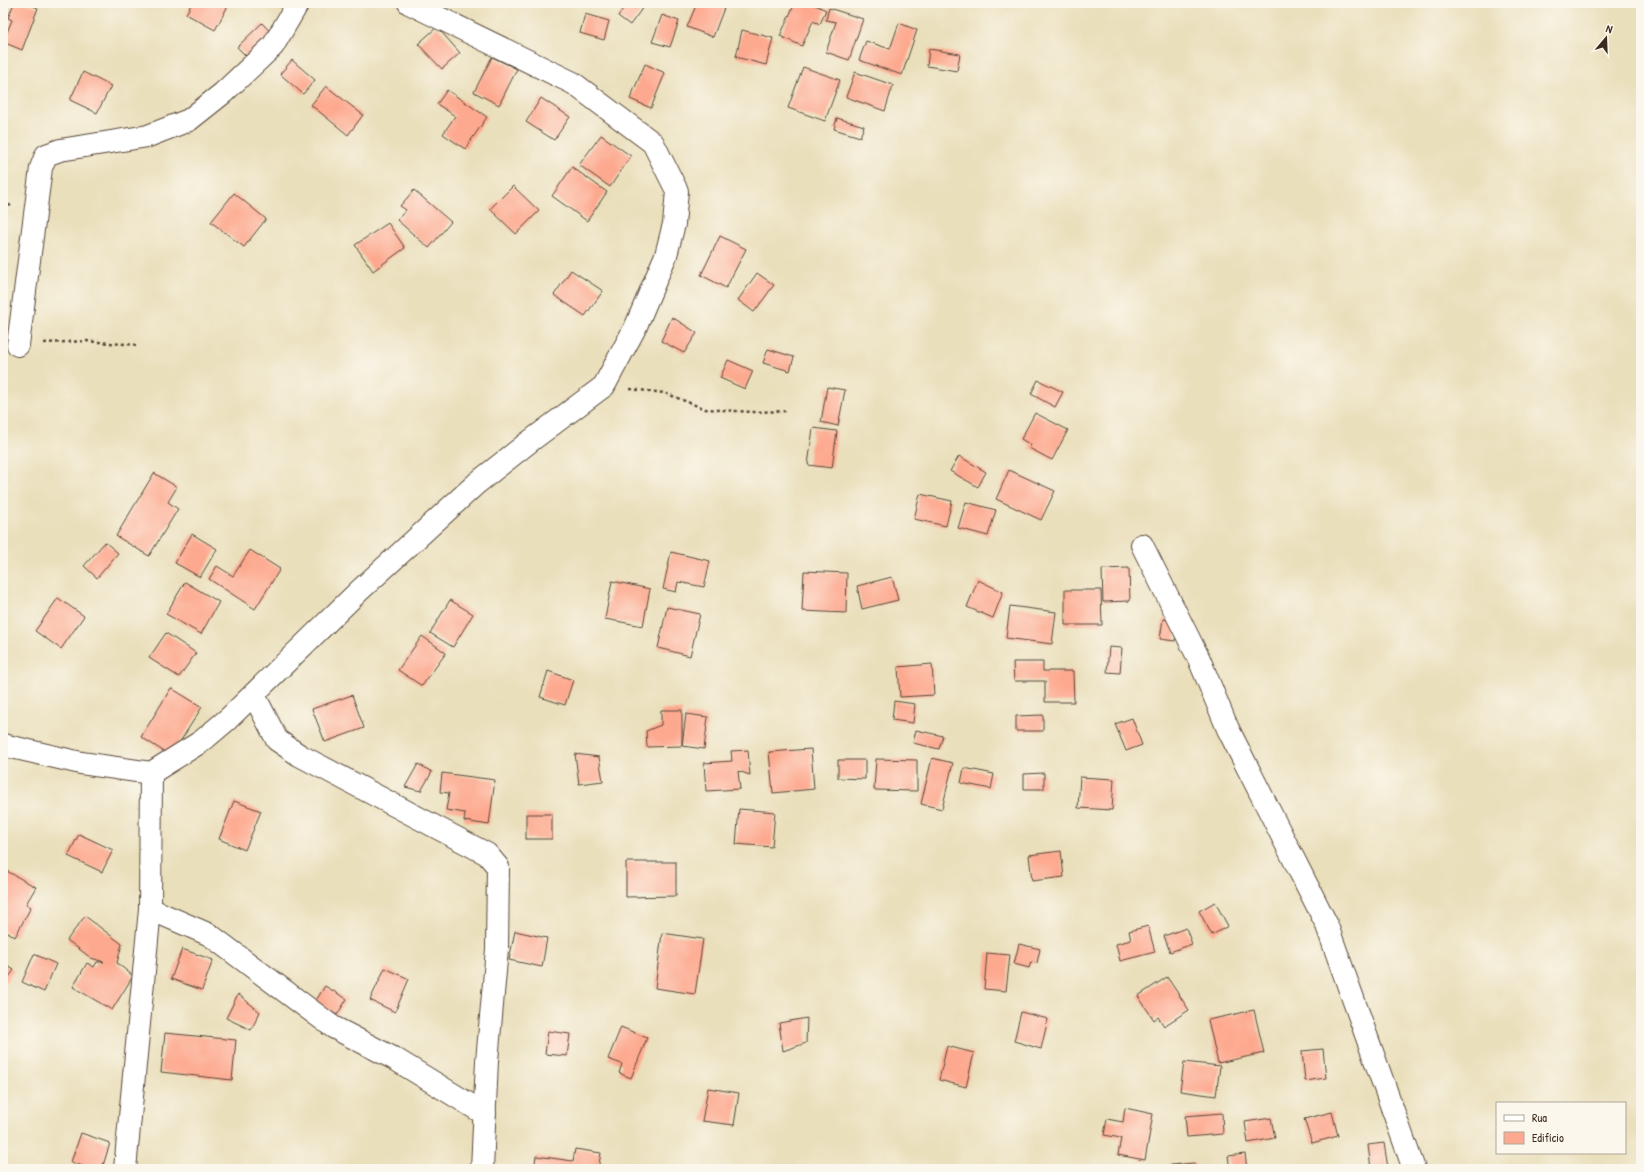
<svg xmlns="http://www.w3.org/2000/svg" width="1644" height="1172" viewBox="0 0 1644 1172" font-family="'Patrick Hand',sans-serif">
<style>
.building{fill:#fda98f}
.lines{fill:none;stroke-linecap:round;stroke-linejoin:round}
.minor-casing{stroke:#554536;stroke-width:24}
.path{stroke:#554536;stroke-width:2.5;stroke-dasharray:3 3;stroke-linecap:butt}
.minor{stroke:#fff;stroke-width:22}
</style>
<rect width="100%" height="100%" fill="#fbf7ec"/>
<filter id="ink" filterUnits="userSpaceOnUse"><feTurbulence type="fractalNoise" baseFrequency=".025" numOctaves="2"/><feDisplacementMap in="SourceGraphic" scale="8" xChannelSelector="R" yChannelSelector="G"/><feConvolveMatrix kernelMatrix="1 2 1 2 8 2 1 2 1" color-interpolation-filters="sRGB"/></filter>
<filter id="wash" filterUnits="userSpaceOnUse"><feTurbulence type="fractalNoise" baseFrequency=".012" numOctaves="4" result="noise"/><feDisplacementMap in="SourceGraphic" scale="16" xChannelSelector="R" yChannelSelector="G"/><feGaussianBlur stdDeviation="0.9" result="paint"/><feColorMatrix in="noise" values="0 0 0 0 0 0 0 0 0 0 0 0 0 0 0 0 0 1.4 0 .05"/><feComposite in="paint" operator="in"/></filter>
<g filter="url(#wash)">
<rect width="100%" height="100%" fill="#eadfbb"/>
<g id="blocks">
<g class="building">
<polygon points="14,3 26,3 38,8 22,50 3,42 12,20 8,18"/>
<polygon points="192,3 222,3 228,6 215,30 186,14"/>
<polygon points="627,3 646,3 630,25 618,16"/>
<polygon points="697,3 726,3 713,37 687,27"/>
<polygon points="795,3 811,3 826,10 820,24 813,21 802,46 780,36"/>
<polygon points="829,8 863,19 849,60 826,52 836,22 826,20"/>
<polygon points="585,14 609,21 604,40 580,33"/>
<polygon points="662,15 679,21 670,47 652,42"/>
<polygon points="262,23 275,37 251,61 237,47"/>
<polygon points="899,23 917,30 902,75 859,60 866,41 890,49"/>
<polygon points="437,27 460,53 442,69 418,44"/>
<polygon points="742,30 773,38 766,65 736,57"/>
<polygon points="929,49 960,54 957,71 927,66"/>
<polygon points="492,57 517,69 499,105 474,92"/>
<polygon points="292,60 315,80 303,94 280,74"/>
<polygon points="645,64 665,73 651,108 630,99"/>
<polygon points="803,67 840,80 825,121 788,108"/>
<polygon points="83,72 111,86 97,113 70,100"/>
<polygon points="855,72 893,85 885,111 846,97"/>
<polygon points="326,86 363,115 348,135 311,105"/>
<polygon points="447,90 487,117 465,149 443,134 455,116 437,104"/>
<polygon points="541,98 570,117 554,140 526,122"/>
<polygon points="837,118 864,126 860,137 834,129"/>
<polygon points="601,135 631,156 610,187 579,165"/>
<polygon points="572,167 607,192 587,221 552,196"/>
<polygon points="513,186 539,211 516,234 490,209"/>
<polygon points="414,190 451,222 429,248 397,220 406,210 400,206"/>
<polygon points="234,193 266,219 244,247 211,222"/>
<polygon points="388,223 405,248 373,271 355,245"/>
<polygon points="720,236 746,249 726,288 701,275"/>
<polygon points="571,270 603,291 585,316 554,295"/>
<polygon points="757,273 774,285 754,312 738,300"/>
<polygon points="672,317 697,333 684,353 661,341"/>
<polygon points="768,349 794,357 790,371 763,363"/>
<polygon points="728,360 753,371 745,389 720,378"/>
<polygon points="1038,380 1063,392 1055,407 1031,394"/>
<polygon points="827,387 845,390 838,426 821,422"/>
<polygon points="1035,413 1068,430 1052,460 1029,448 1031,445 1021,439"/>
<polygon points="813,428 837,431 832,468 808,465"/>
<polygon points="959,456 986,472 978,487 950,471"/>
<polygon points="1009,470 1055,491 1041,520 996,499"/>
<polygon points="154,473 177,487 168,502 178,509 149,556 116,536"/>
<polygon points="920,494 952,501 946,526 914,519"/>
<polygon points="966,502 996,510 988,536 958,528"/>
<polygon points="192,534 217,549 200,577 175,563"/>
<polygon points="105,542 118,553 97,578 84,566"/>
<polygon points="250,550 280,569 255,609 209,579 217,566 233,576"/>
<polygon points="671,552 710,561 704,587 678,582 676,592 663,589"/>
<polygon points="1129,568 1130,601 1103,602 1102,569"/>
<polygon points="804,571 847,573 846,613 802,611"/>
<polygon points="892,577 898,600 862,609 857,586"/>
<polygon points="978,580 1003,592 993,618 967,607"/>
<polygon points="612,581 650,589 643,626 605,619"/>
<polygon points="185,582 219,602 201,634 166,614"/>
<polygon points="1065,590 1101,590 1102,625 1065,625"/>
<polygon points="58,598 84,616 61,649 35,631"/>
<polygon points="450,600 473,614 453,647 430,633"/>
<polygon points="1010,606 1056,612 1052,644 1006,638"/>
<polygon points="667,607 700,614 690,656 658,648"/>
<polygon points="1163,619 1178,621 1175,641 1160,639"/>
<polygon points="166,633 196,653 179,677 149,658"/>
<polygon points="422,636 446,653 422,686 398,670"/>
<polygon points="1109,647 1122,648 1120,673 1107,672"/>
<polygon points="1013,662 1043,662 1043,671 1073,671 1074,702 1045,702 1045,681 1014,681"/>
<polygon points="932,664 934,695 900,697 898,667"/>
<polygon points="548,671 573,680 565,705 540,697"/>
<polygon points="171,688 202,707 171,756 141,737"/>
<polygon points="352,695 364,728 325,742 312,709"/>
<polygon points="894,701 915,704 913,723 892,720"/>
<polygon points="661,710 682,710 682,745 686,714 708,717 704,749 682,746 647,747 646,731 661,725"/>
<polygon points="1043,715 1043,731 1016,731 1016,716"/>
<polygon points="1132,718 1142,745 1126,751 1115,724"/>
<polygon points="916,730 943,736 939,749 913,743"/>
<polygon points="811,749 814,789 773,793 769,752"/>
<polygon points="748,750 750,775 738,771 740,789 706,791 704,763 732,761 731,751"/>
<polygon points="575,754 599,757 603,781 579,784"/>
<polygon points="932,758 953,763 942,809 921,804"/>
<polygon points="876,759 917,760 917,791 874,790"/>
<polygon points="838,760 865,760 865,779 838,778"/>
<polygon points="418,764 432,772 421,791 405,787"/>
<polygon points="964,768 994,774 991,789 961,783"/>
<polygon points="442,773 495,780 489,825 464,821 465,813 446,810 449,793 440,792"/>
<polygon points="1044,773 1044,789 1024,789 1024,774"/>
<polygon points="1080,777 1114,779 1112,810 1078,808"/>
<polygon points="234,801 261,811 245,850 219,839"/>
<polygon points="739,809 775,812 772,847 736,844"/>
<rect x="526" y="814" width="26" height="25"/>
<polygon points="79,834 113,850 102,872 68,856"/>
<polygon points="1061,851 1064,877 1032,881 1029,855"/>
<polygon points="626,862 676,862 676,896 626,897"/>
<polygon points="3,869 36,887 26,904 31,907 15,937 3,930"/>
<polygon points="1215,902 1228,926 1212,935 1199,911"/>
<polygon points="85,916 122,944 117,963 133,976 112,1010 73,987 87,963 94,967 97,962 104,962 91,958 67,940"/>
<polygon points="1148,926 1155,952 1120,961 1116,944 1131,940 1129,931"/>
<polygon points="1186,928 1192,944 1170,952 1164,936"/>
<polygon points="515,931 547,938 542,967 509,960"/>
<polygon points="662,933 703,939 695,994 655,988"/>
<polygon points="1019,944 1040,949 1037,963 1031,962 1029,968 1014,964"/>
<polygon points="182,949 213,960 202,990 171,979"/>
<polygon points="987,953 1010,955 1006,991 984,989"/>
<polygon points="34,954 56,964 44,992 22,982"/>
<polygon points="3,963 14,970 4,984 3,983"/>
<polygon points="385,968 409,979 395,1012 370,1000"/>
<polygon points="1167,977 1189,1010 1164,1026 1158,1017 1154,1020 1138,996"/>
<polygon points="325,986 347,999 337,1015 315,1002"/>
<polygon points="238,994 260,1012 251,1030 226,1018"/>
<polygon points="1254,1010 1264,1053 1218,1063 1208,1020"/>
<polygon points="1021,1012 1048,1019 1041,1049 1014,1041"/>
<polygon points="807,1018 806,1043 783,1051 779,1023"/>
<polygon points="621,1027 647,1038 631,1078 619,1073 622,1064 608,1059"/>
<polygon points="548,1031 570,1034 567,1056 545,1054"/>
<polygon points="165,1033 236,1040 232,1080 161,1072"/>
<polygon points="947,1046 974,1053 966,1087 939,1080"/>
<polygon points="1323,1049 1326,1078 1305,1081 1302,1051"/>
<polygon points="1184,1062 1220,1066 1216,1096 1180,1091"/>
<polygon points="708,1088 739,1093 734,1125 702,1121"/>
<polygon points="1125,1108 1153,1114 1145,1160 1118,1155 1121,1138 1104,1135 1107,1119 1123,1122"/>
<polygon points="1332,1112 1338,1136 1312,1143 1304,1119"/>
<polygon points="1222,1113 1223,1134 1187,1137 1185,1116"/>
<polygon points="1271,1118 1275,1138 1248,1143 1245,1122"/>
<polygon points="81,1133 110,1143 102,1169 91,1169 71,1162"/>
<polygon points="1384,1143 1388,1168 1406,1165 1407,1169 1371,1169 1368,1145"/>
<polygon points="575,1149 601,1153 598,1169 534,1169 536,1156 573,1161"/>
<polygon points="1245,1154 1247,1169 1230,1169 1228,1156"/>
<polygon points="1194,1163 1195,1169 1171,1169 1170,1165"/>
</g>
</g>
</g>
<g filter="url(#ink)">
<use href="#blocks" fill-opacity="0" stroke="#554536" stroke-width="1"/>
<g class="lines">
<g class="minor-casing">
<g id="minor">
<polyline points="18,345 41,168 46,155 60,150 148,136 189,120 223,93 273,46 298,3"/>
<polyline points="1142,545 1199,659 1228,729 1326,923 1414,1169"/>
<polyline points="254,695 277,740 299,755 487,854 498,867 497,949 487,1061 482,1169"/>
<polyline points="3,745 81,763 151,773 202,741 228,719 359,591 477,483 529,442 604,386 636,326 666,255 674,224 677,191 653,143 573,83 409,3"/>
<polyline points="150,909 210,935 333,1027 395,1059 485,1114"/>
<polyline points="125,1169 150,909 151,773"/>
</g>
</g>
<g class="path">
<polyline points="3,202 11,206"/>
<polyline points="44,343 86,341 136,345"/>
<polyline points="630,389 665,393 705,409 752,412 787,411"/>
</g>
<use href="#minor" class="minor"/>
</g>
</g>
<rect width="1644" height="1172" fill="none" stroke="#fbf7ec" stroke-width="16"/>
<rect x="1496" y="1102" width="130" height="52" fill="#fbf7ec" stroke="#aea59a"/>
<rect x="1504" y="1115" width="20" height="6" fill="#ffffff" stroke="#aea59a"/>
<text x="1532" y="1122" font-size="12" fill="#3b2a1e">Rua</text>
<rect x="1504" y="1132" width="20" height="12" fill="#fda98f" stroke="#aea59a"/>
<text x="1532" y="1142" font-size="12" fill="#3b2a1e">Edifício</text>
<g transform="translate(1606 38) rotate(19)" stroke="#fbf7ec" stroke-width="3" paint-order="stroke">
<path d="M0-3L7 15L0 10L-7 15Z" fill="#3b2a1e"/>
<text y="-6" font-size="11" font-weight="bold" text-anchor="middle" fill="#3b2a1e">N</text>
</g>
</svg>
